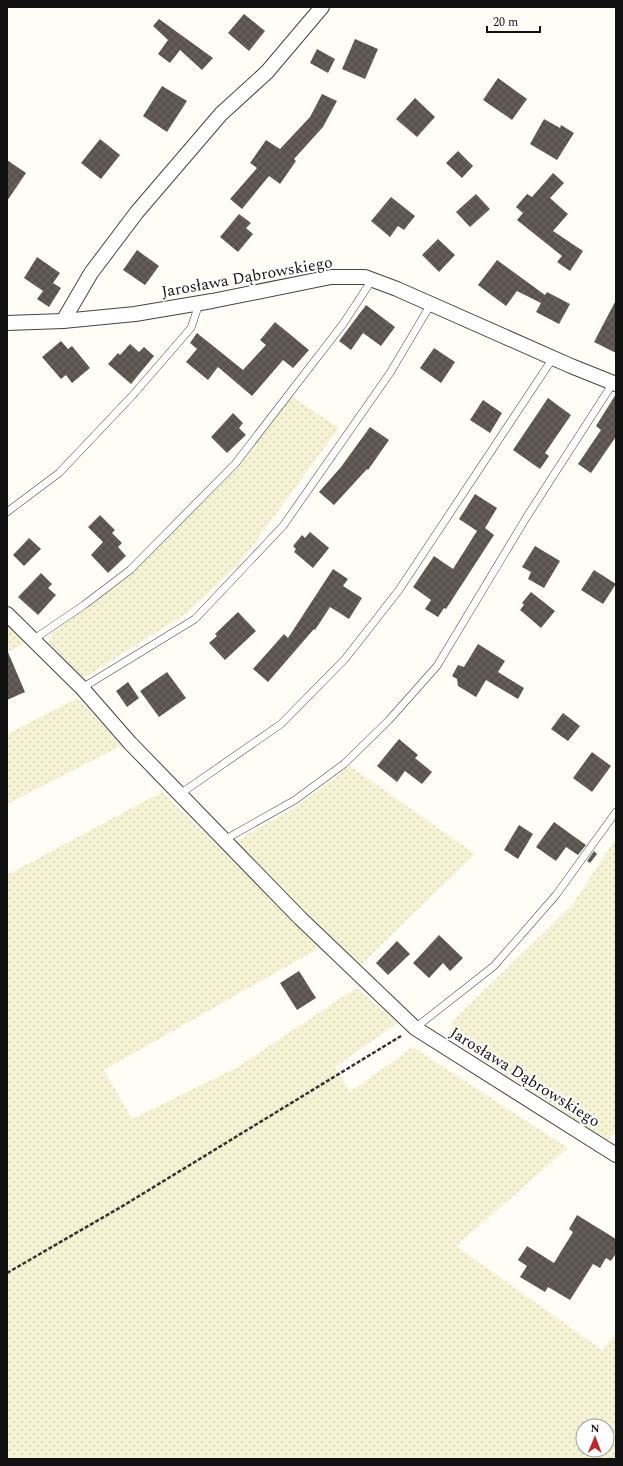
<svg xmlns="http://www.w3.org/2000/svg" width="623" height="1466" viewBox="0 0 623 1466" font-family="Spectral,serif">
<style>
.farmland{fill:url(#farmland-dots);fill-rule:evenodd}
.building{fill:url(#building-cross-hatch)}
.lines{fill:none;stroke-linecap:round;stroke-linejoin:round}
.lane-casing{stroke:#444;stroke-width:8}
.street-casing{stroke:#444;stroke-width:16}
.path{stroke:#333;stroke-width:2.5;stroke-dasharray:4 2;stroke-linecap:butt}
.lane{stroke:#fff;stroke-width:7}
.street{stroke:#fff;stroke-width:14}
.labels{text-anchor:middle;dominant-baseline:central;stroke-width:4;stroke-linejoin:round;paint-order:stroke}
.street-label{font-size:16px;fill:#111;stroke:#fff}
</style>
<defs>
<pattern id="farmland-dots" width="8" height="8" patternUnits="userSpaceOnUse"><rect width="8" height="8" fill="#f6f3d4"/><path d="M2 2h.1M6 6h.1" fill="none" stroke="#d2cfb5" stroke-width="1.8" stroke-linecap="round"/></pattern>
<pattern id="building-cross-hatch" width="8" height="8" patternUnits="userSpaceOnUse"><rect width="8" height="8" fill="#5a524d"/><path d="M0 0l8 8M0 8l8-8" fill="none" stroke="#6d6662"/></pattern>
</defs>
<rect width="100%" height="100%" fill="#fffdf5"/>
<g class="farmland">
<polygon points="291,396 339,428 239,564 187,613 82,679 49,643 51,633 134,572 236,466"/>
<polygon points="7,624 30,641 7,652"/>
<polygon points="78,698 121,746 7,804 7,734"/>
<polygon points="350,766 475,854 359,967 236,841 299,805"/>
<path d="M162 792 321 947 104 1070 132 1119 236 1068 356 988 398 1023 335 1067 350 1092 413 1047 568 1148 456 1246 602 1350 616 1333V1459H7V875ZM583 1426H607V1450H583Z"/>
<polygon points="616,838 616,1131 608,1141 448,1037 454,1020 573,904"/>
</g>
<g class="building">
<polygon points="244,14 265,31 249,51 228,33"/>
<polygon points="159,19 213,58 202,70 180,50 170,63 158,54 168,40 153,26"/>
<polygon points="355,39 378,49 365,79 342,69"/>
<polygon points="317,49 335,59 328,73 310,63"/>
<polygon points="498,78 527,99 512,120 483,100"/>
<polygon points="162,86 187,101 167,132 143,116"/>
<polygon points="322,94 337,101 323,127 294,159 296,161 280,184 269,176 242,209 230,199 257,168 250,163 266,140 280,149 310,117"/>
<polygon points="415,98 435,117 417,137 396,119"/>
<polygon points="544,119 560,128 561,125 574,133 557,160 530,144"/>
<polygon points="100,139 120,155 101,179 81,163"/>
<polygon points="458,151 473,166 462,178 446,163"/>
<polygon points="7,160 26,173 7,201"/>
<polygon points="553,173 564,183 550,198 568,214 553,231 583,251 570,271 557,262 562,256 517,220 523,213 516,207 527,194 532,197"/>
<polygon points="476,194 490,209 470,227 456,212"/>
<polygon points="391,197 415,216 404,230 398,226 390,237 371,221"/>
<polygon points="239,214 251,223 246,228 253,234 238,252 220,237"/>
<polygon points="438,239 455,255 439,272 422,255"/>
<polygon points="137,250 159,266 145,285 123,270"/>
<polygon points="37,257 60,273 53,283 61,288 49,307 37,299 43,291 24,278"/>
<polygon points="497,260 545,295 547,292 570,304 559,324 536,312 541,303 517,291 506,306 478,285"/>
<polygon points="616,300 616,353 594,342"/>
<polygon points="366,305 395,327 381,346 363,333 351,350 339,341"/>
<polygon points="275,322 309,350 293,368 283,360 252,396 218,367 208,380 186,362 197,349 190,343 197,333 243,370 266,345 260,340"/>
<polygon points="61,341 68,349 72,346 90,368 72,383 66,375 61,379 42,357"/>
<polygon points="130,344 139,352 144,347 154,356 131,384 108,364 118,353 120,355"/>
<polygon points="434,348 455,362 441,383 420,368"/>
<polygon points="616,394 616,439 615,438 591,473 578,464 601,430 596,426"/>
<polygon points="548,398 571,415 545,453 549,456 540,469 513,450"/>
<polygon points="483,400 502,413 490,433 470,420"/>
<polygon points="233,413 243,423 239,428 246,435 227,453 211,437"/>
<polygon points="370,427 389,440 368,470 367,469 334,505 319,492 341,467"/>
<polygon points="475,494 497,508 485,528 494,535 446,609 444,608 438,617 425,609 431,600 413,587 434,556 453,569 477,531 459,519"/>
<polygon points="100,515 115,530 112,533 122,543 118,547 126,556 108,573 91,555 103,542 88,527"/>
<polygon points="310,532 329,548 313,568 294,552 296,549 293,546 302,535 305,538"/>
<polygon points="29,538 41,549 24,566 13,555"/>
<polygon points="535,546 560,561 544,588 528,579 531,572 522,567"/>
<polygon points="333,569 348,579 343,586 362,598 349,619 330,607 315,630 314,629 268,682 253,669 284,634 288,638"/>
<polygon points="594,570 616,584 603,604 581,590"/>
<polygon points="41,573 52,584 48,588 56,595 38,615 18,597"/>
<polygon points="531,592 555,611 541,628 520,610 524,605 522,603"/>
<polygon points="238,612 256,631 225,660 209,643 217,636 215,634"/>
<polygon points="478,644 505,661 498,672 524,688 518,699 486,680 476,697 458,686 457,679 452,676 458,665 464,667"/>
<polygon points="7,650 25,692 7,700"/>
<polygon points="167,672 186,698 159,717 140,691"/>
<polygon points="128,682 139,698 127,707 116,691"/>
<polygon points="563,713 580,726 568,741 551,729"/>
<polygon points="399,739 418,755 415,758 432,772 422,784 405,771 397,782 377,766"/>
<polygon points="592,752 611,766 592,792 573,778"/>
<polygon points="554,822 586,845 578,855 566,847 556,861 536,847"/>
<polygon points="519,825 533,834 518,859 504,850"/>
<polygon points="594,851 597,854 590,863 587,861"/>
<polygon points="439,935 463,958 450,971 443,963 429,978 413,963"/>
<polygon points="397,941 410,954 388,975 376,963"/>
<polygon points="299,971 316,998 297,1010 280,983"/>
<polygon points="577,1215 616,1239 616,1253 611,1261 606,1258 600,1268 593,1264 570,1300 548,1287 545,1292 520,1277 527,1266 518,1260 527,1246 554,1263 573,1232 569,1229"/>
</g>
<g class="lines">
<g class="lane-casing">
<g id="lane">
<polyline points="7,512 59,473 132,396 191,328 199,304"/>
<polyline points="34,639 84,605 130,570 235,464 343,324 372,280"/>
<polyline points="82,688 195,619 283,526 390,373 431,304"/>
<polyline points="180,794 281,724 345,659 399,590 553,358"/>
<polyline points="224,840 295,800 344,764 389,720 437,666 526,518 613,383"/>
<polyline points="415,1028 494,966 556,895 616,812"/>
</g>
</g>
<g class="street-casing">
<g id="street">
<polyline points="63,321 91,273 137,212 221,114 267,72 322,7"/>
<polyline points="7,323 63,321 135,314 212,301 331,277 365,277 397,289 571,366 616,384"/>
<polyline points="7,614 82,688 130,743 300,918 415,1028 616,1155"/>
</g>
</g>
<polyline class="path" points="7,1273 121,1207 401,1036"/>
<use href="#lane" class="lane"/>
<use href="#street" class="street"/>
</g>
<g class="labels">
<g class="street-label">
<text transform="translate(247 277) rotate(-10)">Jarosława Dąbrowskiego</text>
<text transform="translate(525 1077) rotate(32)">Jarosława Dąbrowskiego</text>
</g>
</g>
<rect width="623" height="1466" fill="none" stroke="#111111" stroke-width="16"/>
<g transform="translate(595 1438) rotate(1)"><circle r="19" fill="#ffffff" stroke="#a0a0a0"/>
<path d="M0-3L7 15L0 10L-7 15Z" fill="#c4262e"/>
<text y="-6" font-size="11" font-weight="bold" text-anchor="middle" fill="#111111">N</text>
</g>
<path d="M487 26v6h53v-6" fill="none" stroke="#111111" stroke-width="2"/>
<text x="493" y="26" font-size="12" fill="#111111" stroke="#ffffff" stroke-width="3" paint-order="stroke">20 m</text>
</svg>
